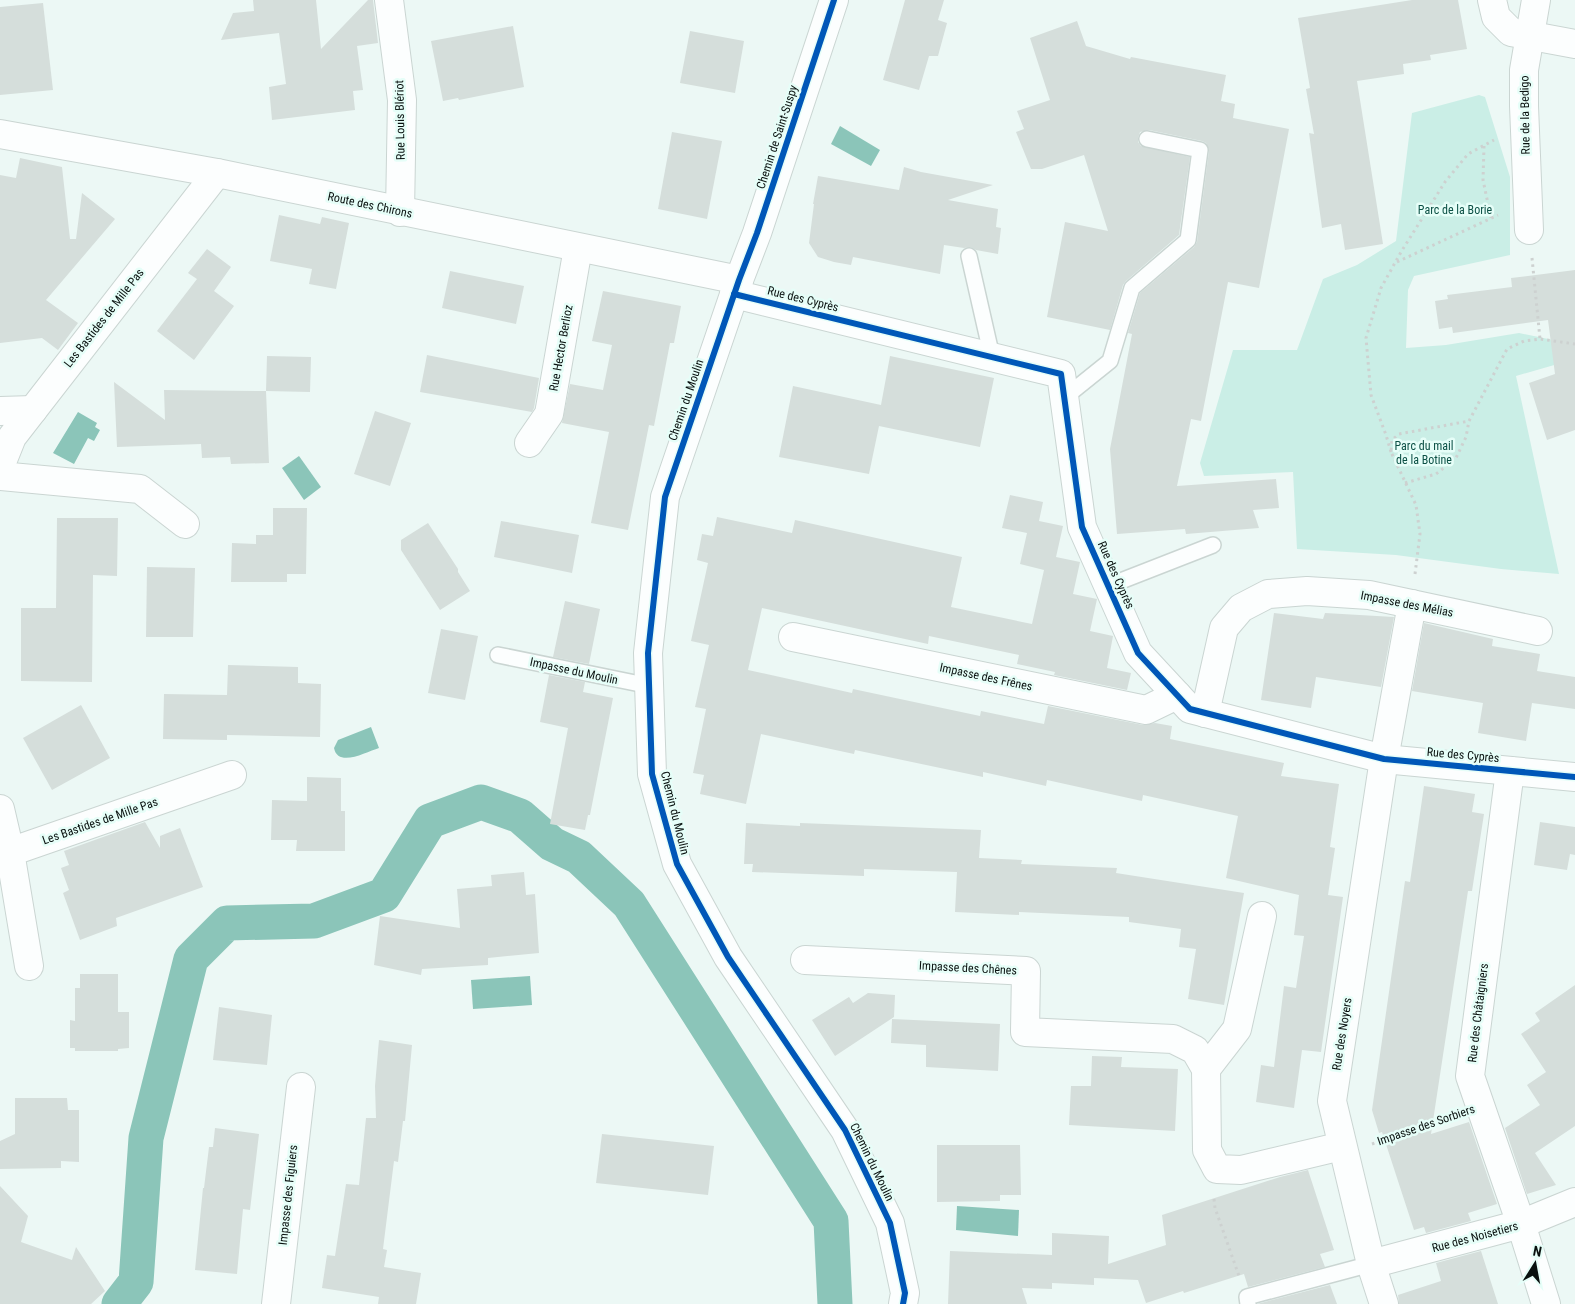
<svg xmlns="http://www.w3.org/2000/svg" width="1575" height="1304" viewBox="0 0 1575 1304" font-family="'Roboto Condensed',sans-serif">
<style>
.green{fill:#caeee6}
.water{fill:#8bc5b9}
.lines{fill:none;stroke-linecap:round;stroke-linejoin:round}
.canal{stroke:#8bc5b9;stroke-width:35}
.building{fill:#d5dedb}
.service-casing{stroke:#cad5d2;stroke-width:18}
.minor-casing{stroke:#cad5d2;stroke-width:30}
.tertiary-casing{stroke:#cad5d2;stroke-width:30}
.path{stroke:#cdd1d0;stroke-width:3;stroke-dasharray:2.5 4;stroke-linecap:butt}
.service{stroke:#fcfefe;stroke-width:15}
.minor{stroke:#fcfefe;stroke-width:28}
.tertiary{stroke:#fcfefe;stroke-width:28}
.cycleway-casing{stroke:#e6fef8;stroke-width:9}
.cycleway{stroke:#0057b8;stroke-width:6}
.labels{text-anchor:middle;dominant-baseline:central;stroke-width:5;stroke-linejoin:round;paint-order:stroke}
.street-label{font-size:12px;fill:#09110f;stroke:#e6fef8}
.park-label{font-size:12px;fill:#0b5045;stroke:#e6fef8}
</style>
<rect width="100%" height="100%" fill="#ecf8f5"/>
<polygon class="green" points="1479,95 1485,97 1510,177 1510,255 1414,276 1408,290 1406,348 1446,345 1519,333 1568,343 1575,359 1516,376 1559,574 1501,569 1396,555 1297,549 1293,472 1204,476 1200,463 1233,350 1297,350 1323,279 1357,265 1396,241 1412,113"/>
<g class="water">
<polygon points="840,126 880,150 871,166 831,144"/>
<polygon points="78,412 97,423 95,427 100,430 94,441 88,438 74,464 53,453"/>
<polygon points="299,456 321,487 304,500 282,468"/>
<path d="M371 727 379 748C366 752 338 768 334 748L338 740Z"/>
<polygon points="530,976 532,1005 473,1009 471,980"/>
<polygon points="957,1206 1019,1210 1018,1236 956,1230"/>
</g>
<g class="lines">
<polyline class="canal" points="119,1304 136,1282 146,1138 191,959 227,923 314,921 384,895 430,821 481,802 520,816 552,844 579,857 629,904 831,1221 835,1304"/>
</g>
<g class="building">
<polygon points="253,0 316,0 321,49 368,0 373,0 378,43 357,46 363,90 353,91 355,110 272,120 269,87 286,84 279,33 221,40 233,13 254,11"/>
<polygon points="905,0 944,0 938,20 947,23 938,56 929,56 919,90 883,80"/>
<polygon points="1412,0 1458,0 1467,49 1430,55 1431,60 1403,64 1404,74 1357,81 1383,244 1345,250 1341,224 1322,228 1309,133 1314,134 1306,89 1310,88 1298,18"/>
<polygon points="43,3 53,90 0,95 0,7"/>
<polygon points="1077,21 1086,46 1130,59 1131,57 1226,75 1221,101 1235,104 1233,118 1289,129 1259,288 1228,282 1201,421 1191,419 1177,486 1276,479 1279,508 1253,510 1259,528 1186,534 1185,529 1117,534 1110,449 1132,334 1128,333 1140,293 1194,247 1197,242 1209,151 1206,143 1202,141 1149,130 1140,132 1138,138 1138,142 1141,146 1190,157 1179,235 1126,281 1123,285 1110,330 1047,317 1065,222 1108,231 1084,155 1042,169 1031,169 1016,132 1024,129 1017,111 1050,100 1030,38"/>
<polygon points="513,26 524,87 459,100 458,98 443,101 431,41"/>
<polygon points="690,31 744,41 735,93 680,83"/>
<polygon points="672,132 722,141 707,219 658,209"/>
<polygon points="20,158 62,167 70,239 76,239 82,193 115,219 46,300 78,323 58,350 42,338 0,343 0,175 16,178"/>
<polygon points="904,167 921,172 993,185 948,200 998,209 996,227 1001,228 998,254 976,250 971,247 964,248 944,245 940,274 853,257 851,265 834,262 818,257 809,243 814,204 813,204 818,176 899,190"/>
<polygon points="279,215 320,224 322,217 349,223 336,289 309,284 312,269 270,261"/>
<polygon points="207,249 231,267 214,291 234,306 194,360 157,331 197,279 188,273"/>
<polygon points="1575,270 1575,430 1547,440 1529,383 1555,374 1548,320 1453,333 1452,327 1439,329 1435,301 1448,299 1447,295 1512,287 1511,278"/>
<polygon points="450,271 524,286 516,324 442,308"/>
<polygon points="603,291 681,306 674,343 670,343 654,426 649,425 628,530 591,523 609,432 562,423 570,384 603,390 612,345 592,341"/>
<polygon points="427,355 539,378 534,408 532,412 420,392"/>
<polygon points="267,356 311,357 310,392 266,391"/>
<polygon points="890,356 994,378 980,447 879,426 869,474 779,457 793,386 881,405"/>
<polygon points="114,382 165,420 164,390 266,391 269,463 231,464 230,457 202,458 201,444 117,447"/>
<polygon points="375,411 411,423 390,486 354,474"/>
<polygon points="1010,495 1043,502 1039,521 1063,526 1056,557 1080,562 1073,594 1097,599 1090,631 1113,636 1107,668 1131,673 1127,690 1054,675 1055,672 1017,664 1019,655 929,636 928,644 762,608 748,670 852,693 853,689 980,716 981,711 1044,724 1048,706 1143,725 1155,723 1172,726 1170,739 1284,763 1281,776 1339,784 1330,847 1335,848 1328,895 1343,897 1321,1052 1302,1050 1294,1108 1256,1102 1261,1065 1274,1067 1284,986 1296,988 1304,936 1294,935 1299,895 1226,878 1238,816 1143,795 1142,801 1047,780 1046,786 983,772 983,777 855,750 854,754 761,734 746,804 700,794 704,775 693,773 706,709 695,707 709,645 691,641 708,563 697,560 702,534 713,536 717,517 792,533 795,520 962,557 951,607 1032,624 1044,570 1020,564 1027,533 1002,528"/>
<polygon points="273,508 307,508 306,574 287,574 287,582 231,582 232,543 256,544 256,535 273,535"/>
<polygon points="57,518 118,518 117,576 93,575 92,682 21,681 21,608 56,608"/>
<polygon points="501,521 579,535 572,573 494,557"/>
<polygon points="428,523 458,569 458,572 470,591 440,610 401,550 401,540"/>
<polygon points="147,567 195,568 193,637 146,637"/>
<polygon points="565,601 600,609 589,664 553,657"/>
<polygon points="1274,613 1323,619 1325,613 1394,617 1381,687 1316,677 1311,708 1261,700"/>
<polygon points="1424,623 1493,639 1492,646 1540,654 1537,671 1575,677 1575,709 1532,703 1526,741 1478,733 1483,703 1412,691"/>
<polygon points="441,629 478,636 465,700 428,693"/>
<polygon points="228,665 298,667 298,683 321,684 320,737 227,735 227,740 163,739 164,694 227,695"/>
<polygon points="549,675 585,682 583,692 613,698 590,815 588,815 585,830 550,824 568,728 540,722"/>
<polygon points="81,705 110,758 52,790 23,738"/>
<polygon points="307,777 341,778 341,811 345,811 345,851 296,851 297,840 271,840 272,800 307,801"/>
<polygon points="1424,786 1475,794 1472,812 1484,814 1472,891 1468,891 1431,1134 1469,1122 1497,1204 1468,1213 1471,1221 1426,1233 1424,1227 1414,1230 1382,1132 1379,1133 1372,1110 1405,881 1410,882"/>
<polygon points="145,822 160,848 160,836 180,828 203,887 116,918 117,926 80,940 63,893 69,890 61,868 69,865 64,851"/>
<polygon points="1540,822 1575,827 1575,855 1570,854 1567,870 1534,865"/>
<polygon points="746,823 800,826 800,823 981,830 979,858 1022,860 1021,864 1117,868 1116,873 1244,893 1224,1005 1188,999 1196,949 1179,947 1181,929 1129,922 1129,917 1019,912 1019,915 955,912 957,872 864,869 864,876 752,872 753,864 744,864"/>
<polygon points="524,872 526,895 535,894 539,953 488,958 488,965 422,969 421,975 374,965 380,916 460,928 457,889 492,886 491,875"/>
<polygon points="80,974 118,974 118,1012 129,1012 129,1048 118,1049 118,1051 75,1051 75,1048 70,1048 70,1020 75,1021 75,988 80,988"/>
<polygon points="1575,985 1575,1126 1535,1153 1556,1185 1527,1194 1505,1128 1540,1105 1527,1085 1546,1072 1521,1034 1540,1021 1535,1013"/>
<polygon points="868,993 895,995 894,1017 835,1056 812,1020 849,997 853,1003"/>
<polygon points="219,1007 272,1015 267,1065 213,1060"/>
<polygon points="892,1019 1000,1024 998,1071 926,1067 926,1045 891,1043"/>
<polygon points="379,1040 412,1045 405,1121 403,1121 398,1162 394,1161 383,1249 387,1250 384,1267 421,1273 416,1304 378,1304 379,1297 322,1288 327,1255 335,1256 346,1184 359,1185 366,1118 376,1118 375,1086"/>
<polygon points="1092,1056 1122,1057 1121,1067 1178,1069 1175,1131 1069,1125 1071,1086 1091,1086"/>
<polygon points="15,1098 67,1098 68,1110 79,1110 79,1162 61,1161 61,1168 0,1169 0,1141 15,1134"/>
<polygon points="215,1128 259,1134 250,1210 243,1209 237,1274 195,1270 203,1188 204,1188 209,1147 213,1147"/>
<polygon points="602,1134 714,1146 708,1195 596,1183"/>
<polygon points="937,1145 1020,1145 1021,1195 1000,1195 1000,1201 937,1202"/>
<polygon points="1308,1170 1334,1250 1320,1254 1325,1267 1248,1287 1244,1274 1184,1293 1183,1291 1146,1303 1138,1280 1094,1278 1094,1285 1052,1283 1052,1289 1022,1288 1027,1304 948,1304 950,1251 1052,1255 1052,1233 1109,1236 1108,1264 1166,1245 1162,1215 1280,1177"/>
<polygon points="0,1186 28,1216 21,1242 72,1260 76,1247 105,1291 91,1304 0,1304"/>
<polygon points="1481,1251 1498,1304 1399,1304 1398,1295 1441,1281 1436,1263"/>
<polygon points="1330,1285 1337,1304 1257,1304"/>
</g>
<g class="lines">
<g class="service-casing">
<g id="service">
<polyline points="969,256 992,357"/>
<polyline points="1064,398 1110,361 1132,288 1188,240 1200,150 1147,139"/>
<polyline points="1108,586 1213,545"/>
<polyline points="498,655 650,686"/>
<polyline points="1248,1304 1247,1297 1371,1264"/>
</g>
</g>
<g class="minor-casing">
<g id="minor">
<polyline points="389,0 402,100 400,212"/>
<polyline points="1492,0 1496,17 1511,32 1575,44"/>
<polyline points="1529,230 1524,106 1524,70 1536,0"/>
<polyline points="739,280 757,233 834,0"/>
<polyline points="734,294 1061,374 1082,527 1138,653 1190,709 1384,759 1575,777"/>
<polyline points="0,411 33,410"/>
<polyline points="529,443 549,414 578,248"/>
<polyline points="0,467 12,437 217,173"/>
<polyline points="0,476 140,489 185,524"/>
<polyline points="793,637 1146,710 1177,695"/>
<polyline points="1205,713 1224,628 1241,608 1268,594 1307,591 1369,595 1538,631"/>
<polyline points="1510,771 1470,1076 1521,1224 1546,1304"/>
<polyline points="0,809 10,852 232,775"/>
<polyline points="10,852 29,966"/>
<polyline points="805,960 1026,971 1025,1032 1173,1039 1195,1050 1206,1069 1207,1150 1217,1169 1241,1170 1342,1146"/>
<polyline points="1206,1069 1237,1029 1262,916"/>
<polyline points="1371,1264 1521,1224 1575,1202"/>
<polyline points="276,1304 301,1087"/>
<polyline points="1384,1304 1371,1264 1332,1101 1384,759 1412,604"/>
</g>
</g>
<g class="tertiary-casing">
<polyline id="tertiary" points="0,134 217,173 739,280 665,497 648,653 652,774 677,864 728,957 845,1130 890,1223 905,1293 903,1304"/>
</g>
<g class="path">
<polyline points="1484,146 1483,180 1491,218"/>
<polyline points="1532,258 1540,339"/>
<polyline points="1397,262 1498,215"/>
<polyline points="1391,452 1386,435 1371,395 1366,338 1381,288 1401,252 1445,182 1468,154 1494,140"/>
<polyline points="1405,483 1436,474 1456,458 1466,437 1469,421 1507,349 1524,341 1540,339 1575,344"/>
<polyline points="1415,574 1420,534 1416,505 1391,452 1392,440 1399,434 1469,421"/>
<polyline points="1372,1144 1451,1117"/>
<polyline points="1214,1199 1215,1208 1239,1276"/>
</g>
<use href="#service" class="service"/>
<use href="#minor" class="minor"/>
<use href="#tertiary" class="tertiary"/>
<g class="cycleway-casing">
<g id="cycleway">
<polyline points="834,0 757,233 739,280 665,497 648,653 652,774 677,864 728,957 845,1130 890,1223 905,1293 903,1304"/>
<polyline points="734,294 1061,374 1082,527 1138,653 1190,709 1384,759 1575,777"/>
</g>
</g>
<use href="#cycleway" class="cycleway"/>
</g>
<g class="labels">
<g class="street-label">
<text transform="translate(1525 115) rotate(-91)">Rue de la Bedigo</text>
<text transform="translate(400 120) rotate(-91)">Rue Louis Blériot</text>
<text transform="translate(777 137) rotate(-72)">Chemin de Saint-Suspy</text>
<text transform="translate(370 205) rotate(12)">Route des Chirons</text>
<text transform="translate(803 299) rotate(14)">Rue des Cyprès</text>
<text transform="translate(104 318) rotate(-52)">Les Bastides de Mille Pas</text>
<text transform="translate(561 348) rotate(-80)">Rue Hector Berlioz</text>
<text transform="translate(686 400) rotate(-71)">Chemin du Moulin</text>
<text transform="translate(1116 575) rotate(66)">Rue des Cyprès</text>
<text transform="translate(1407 604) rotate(11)">Impasse des Mélias</text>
<text transform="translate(574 671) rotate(12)">Impasse du Moulin</text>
<text transform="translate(986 677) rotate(12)">Impasse des Frênes</text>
<text transform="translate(1463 755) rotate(5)">Rue des Cyprès</text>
<text transform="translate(675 813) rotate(76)">Chemin du Moulin</text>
<text transform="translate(100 821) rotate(-19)">Les Bastides de Mille Pas</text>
<text transform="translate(968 968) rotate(3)">Impasse des Chênes</text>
<text transform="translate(1478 1013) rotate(-83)">Rue des Châtaigniers</text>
<text transform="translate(1342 1034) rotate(-81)">Rue des Noyers</text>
<text transform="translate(1426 1125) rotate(-19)">Impasse des Sorbiers</text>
<text transform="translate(872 1162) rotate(64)">Chemin du Moulin</text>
<text transform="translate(288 1195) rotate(-84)">Impasse des Figuiers</text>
<text transform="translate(1475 1237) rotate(-15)">Rue des Noisetiers</text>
</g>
<g class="park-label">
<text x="1455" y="210">Parc de la Borie</text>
<text x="1424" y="446">Parc du mail<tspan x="1424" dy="14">de la Botine</tspan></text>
</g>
</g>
<g transform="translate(1535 1264) rotate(11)" stroke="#e6fef8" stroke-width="4" paint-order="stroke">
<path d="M0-4L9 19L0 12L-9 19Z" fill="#09110f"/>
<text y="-8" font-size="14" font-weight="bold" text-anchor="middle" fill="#09110f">N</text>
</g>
</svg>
